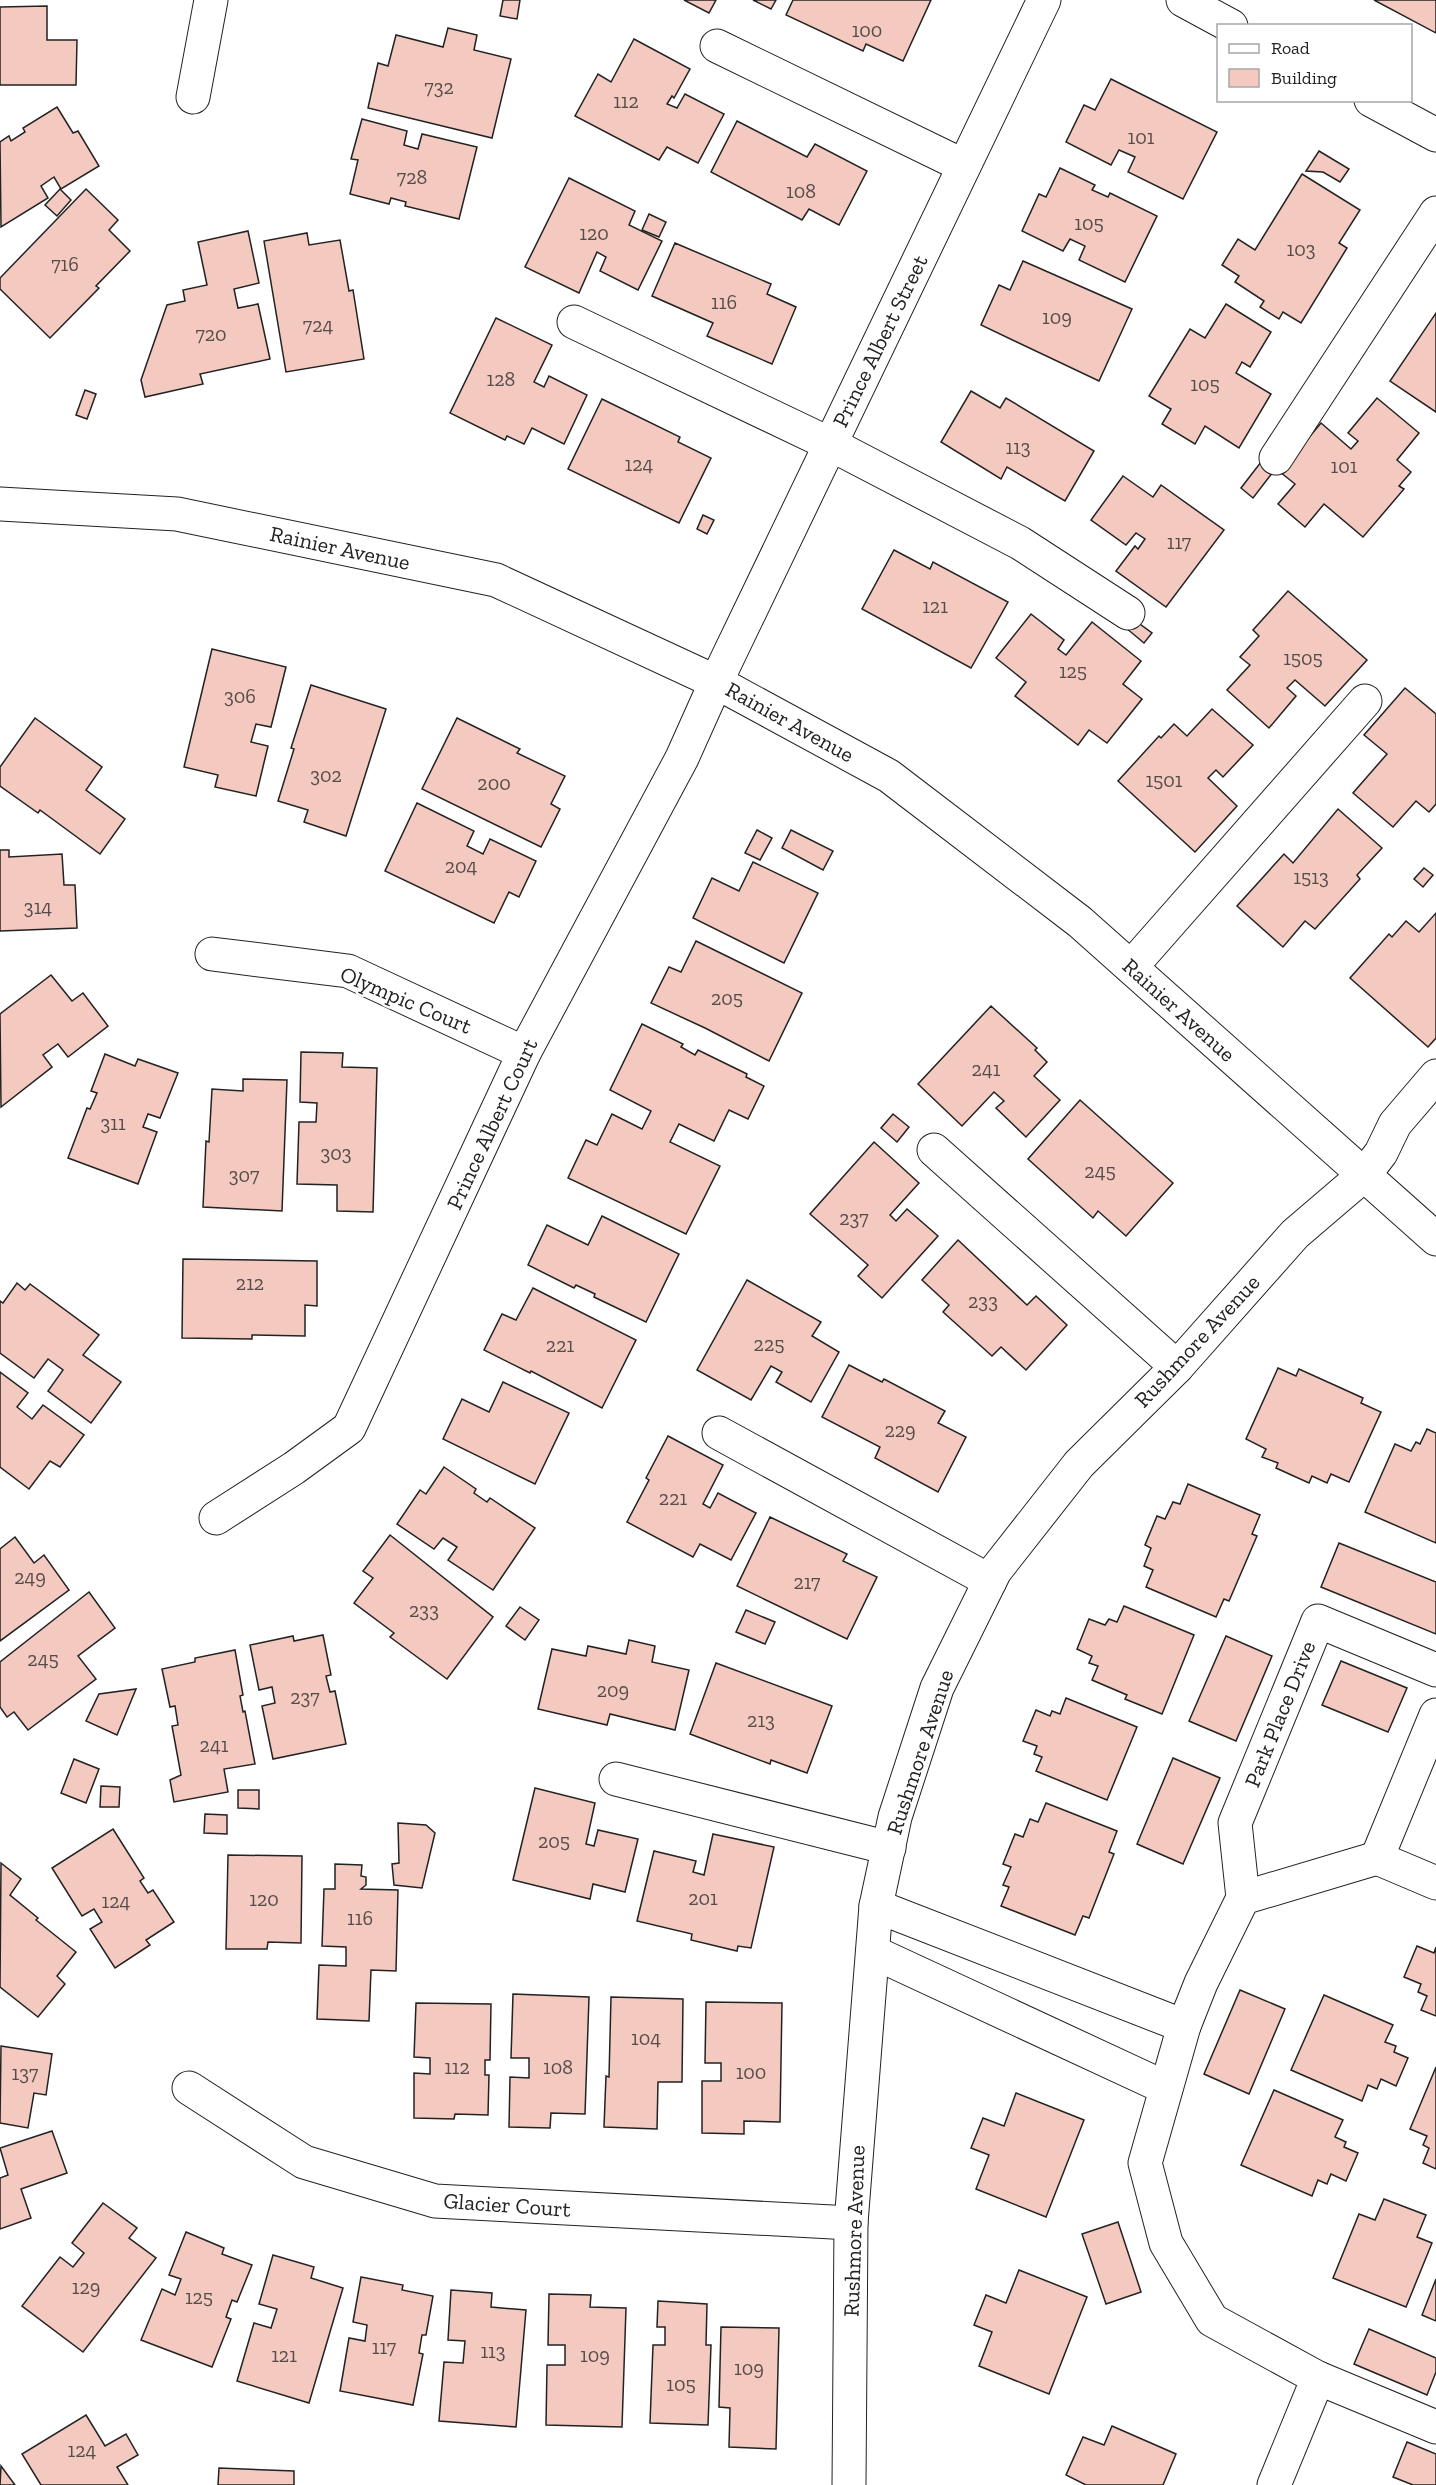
<svg xmlns="http://www.w3.org/2000/svg" width="1436" height="2485" viewBox="0 0 1436 2485" font-family="'Zilla Slab',serif">
<style>
.building{fill:#f3c9c0;stroke:#222;stroke-width:1.5}
.lines{fill:none;stroke-linecap:round;stroke-linejoin:round}
.minor-casing{stroke:#222;stroke-width:35}
.minor{stroke:#fff;stroke-width:33}
.labels{text-anchor:middle;dominant-baseline:central;stroke-width:4.5;stroke-linejoin:round;paint-order:stroke}
.number-label{font-size:20px;fill:#564c4a}
.street-label{font-size:22px;fill:#222;stroke:#fff}
</style>
<rect width="100%" height="100%" fill="#fff"/>
<g class="building">
<polygon points="503,0 520,0 517,19 500,16"/>
<polygon points="684,0 716,0 709,13"/>
<polygon points="753,0 776,0 771,9"/>
<polygon points="793,0 931,0 903,61 866,44 863,51 786,15"/>
<polygon points="1374,0 1436,0 1436,33"/>
<polygon points="47,6 47,40 77,40 76,85 0,85 0,7"/>
<polygon points="448,28 477,35 474,50 511,59 492,138 368,108 378,63 388,66 396,35 443,47"/>
<polygon points="634,39 690,69 674,98 672,96 667,104 677,108 685,94 724,114 698,163 667,147 659,160 575,116 598,74 611,82"/>
<polygon points="1111,79 1217,132 1183,199 1128,172 1135,157 1119,150 1111,165 1066,142 1084,105 1095,110"/>
<polygon points="57,107 73,133 78,131 99,166 61,189 54,177 41,186 48,198 1,227 0,142 9,136 11,141 25,132 23,128"/>
<polygon points="362,119 407,131 404,145 418,149 422,134 477,147 459,219 405,206 406,202 391,198 389,204 350,194 358,160 351,159"/>
<polygon points="737,121 807,157 815,144 867,171 839,225 809,209 802,220 711,172"/>
<polygon points="1319,151 1349,169 1340,182 1323,172 1306,171"/>
<polygon points="1060,168 1095,185 1092,190 1108,197 1110,193 1157,216 1125,282 1079,260 1085,246 1070,239 1063,251 1022,231 1039,194 1046,197"/>
<polygon points="1302,174 1360,210 1339,243 1347,248 1301,323 1283,312 1279,319 1260,307 1264,301 1235,282 1239,276 1222,265 1238,239 1255,250"/>
<polygon points="569,178 635,211 629,225 662,241 638,290 600,271 606,257 597,252 579,293 525,267"/>
<polygon points="60,189 71,200 57,216 45,205"/>
<polygon points="86,189 118,220 109,230 130,251 96,286 99,288 50,338 0,289 0,278"/>
<polygon points="649,214 666,222 659,237 642,230"/>
<polygon points="248,231 259,283 234,289 238,308 258,304 270,359 200,374 203,384 145,397 141,380 167,305 185,301 183,290 207,285 198,242"/>
<polygon points="307,233 309,245 340,240 349,291 353,290 364,359 286,372 264,241"/>
<polygon points="675,243 771,284 767,294 796,307 772,364 707,336 713,323 652,296"/>
<polygon points="1023,261 1132,309 1099,381 981,325 999,285 1010,290"/>
<polygon points="1226,304 1271,332 1250,367 1242,362 1236,373 1271,394 1239,448 1205,426 1195,444 1162,424 1171,409 1149,396 1190,329 1205,338"/>
<polygon points="1436,313 1436,412 1390,381"/>
<polygon points="496,318 552,345 534,382 544,387 549,376 587,395 564,444 532,428 524,444 507,436 505,440 450,413"/>
<polygon points="85,390 96,394 87,419 76,415"/>
<polygon points="971,391 1000,408 1006,398 1094,451 1065,501 1007,467 1001,479 941,442"/>
<polygon points="1377,398 1419,433 1397,460 1411,472 1399,486 1404,489 1363,537 1324,504 1305,527 1278,504 1295,484 1280,472 1321,423 1351,449 1358,441 1348,433"/>
<polygon points="602,399 680,437 678,442 711,458 679,523 568,469"/>
<polygon points="1261,462 1273,472 1253,498 1241,488"/>
<polygon points="1123,476 1153,497 1161,485 1224,530 1166,607 1116,571 1135,546 1138,549 1145,539 1136,533 1126,545 1091,520"/>
<polygon points="703,515 714,520 707,534 697,529"/>
<polygon points="894,550 930,569 933,562 1008,602 971,668 862,609"/>
<polygon points="1288,591 1367,660 1325,706 1295,680 1287,688 1296,696 1269,728 1227,690 1250,665 1240,657 1259,636 1253,630"/>
<polygon points="1031,614 1064,640 1058,649 1066,655 1092,622 1141,661 1123,684 1142,699 1107,743 1089,730 1078,745 1015,696 1026,682 996,658"/>
<polygon points="1133,619 1152,633 1144,643 1126,628"/>
<polygon points="212,649 286,667 271,727 256,724 251,742 268,746 256,796 215,787 218,775 184,767"/>
<polygon points="311,685 386,709 346,836 304,822 308,810 278,801 294,749 291,748"/>
<polygon points="1405,688 1436,714 1436,804 1429,812 1416,801 1393,827 1353,793 1387,754 1364,735"/>
<polygon points="1212,709 1253,745 1223,777 1216,770 1208,778 1237,806 1195,852 1118,781 1159,736 1161,738 1174,724 1187,736"/>
<polygon points="35,718 102,767 86,790 125,819 100,854 40,810 38,813 0,786 0,767"/>
<polygon points="457,718 520,749 517,753 565,776 551,804 560,809 541,847 422,789"/>
<polygon points="417,803 474,831 467,846 483,854 490,839 536,861 519,897 509,892 494,923 385,871"/>
<polygon points="1338,809 1382,848 1357,875 1360,879 1315,929 1305,921 1283,947 1237,906 1284,854 1293,863"/>
<polygon points="757,830 772,838 760,860 745,853"/>
<polygon points="791,830 833,851 823,870 782,848"/>
<polygon points="0,850 9,850 9,857 62,854 64,885 75,885 77,928 0,931"/>
<polygon points="753,862 818,893 784,963 693,918 712,878 739,891"/>
<polygon points="1424,868 1433,875 1423,887 1414,879"/>
<polygon points="1436,913 1436,1038 1428,1047 1350,978 1389,934 1392,937 1406,921 1419,932"/>
<polygon points="696,941 802,993 769,1061 705,1028 651,1003 669,967 681,972"/>
<polygon points="51,975 72,1001 83,993 108,1026 68,1057 58,1044 43,1055 52,1067 1,1107 0,1014"/>
<polygon points="991,1006 1037,1048 1035,1050 1047,1062 1034,1076 1060,1100 1026,1137 996,1108 1004,1101 994,1092 962,1126 918,1084"/>
<polygon points="642,1024 683,1044 681,1047 695,1055 698,1050 747,1074 746,1077 764,1086 748,1119 729,1110 714,1141 679,1124 670,1142 720,1166 686,1234 568,1178 586,1140 597,1145 612,1114 642,1129 651,1111 610,1090"/>
<polygon points="301,1052 343,1053 342,1067 377,1068 373,1212 337,1211 337,1185 297,1184 299,1122 316,1122 317,1103 300,1102"/>
<polygon points="105,1054 135,1066 138,1059 178,1073 160,1118 148,1114 143,1127 157,1132 138,1184 68,1158 87,1108 90,1109 97,1093 91,1091"/>
<polygon points="243,1079 287,1080 282,1211 203,1207 206,1141 209,1142 212,1089 243,1091"/>
<polygon points="1080,1100 1173,1183 1126,1236 1098,1211 1093,1218 1028,1159"/>
<polygon points="893,1114 909,1127 897,1142 881,1128"/>
<polygon points="874,1142 919,1183 890,1215 896,1221 907,1209 938,1236 882,1298 858,1276 868,1265 810,1214"/>
<polygon points="602,1216 679,1254 646,1322 594,1297 595,1294 576,1285 574,1288 528,1265 547,1225 588,1245"/>
<polygon points="958,1240 1027,1305 1036,1296 1067,1325 1026,1370 1001,1347 992,1356 943,1312 949,1305 922,1280"/>
<polygon points="183,1259 317,1261 317,1306 305,1305 305,1336 252,1335 252,1339 182,1338"/>
<polygon points="747,1280 821,1322 812,1336 839,1352 811,1402 776,1382 782,1372 771,1366 751,1400 697,1370"/>
<polygon points="17,1283 25,1290 30,1284 99,1335 83,1355 121,1382 91,1423 48,1391 63,1370 48,1359 34,1378 0,1353 0,1301 3,1303"/>
<polygon points="533,1288 636,1340 602,1408 531,1371 530,1373 484,1350 502,1314 516,1320"/>
<polygon points="849,1365 882,1382 884,1379 945,1411 938,1423 966,1437 938,1492 875,1458 880,1447 822,1417"/>
<polygon points="1278,1368 1296,1376 1299,1369 1363,1398 1361,1403 1381,1412 1349,1482 1331,1474 1327,1483 1312,1476 1309,1483 1276,1468 1278,1463 1262,1457 1266,1449 1246,1439"/>
<polygon points="0,1372 28,1393 17,1407 32,1419 43,1405 84,1435 60,1467 50,1461 29,1489 0,1467"/>
<polygon points="503,1382 569,1413 535,1484 443,1439 462,1399 489,1412"/>
<polygon points="1427,1429 1436,1433 1436,1543 1365,1512 1395,1444 1411,1451 1416,1442 1420,1444"/>
<polygon points="668,1436 723,1465 703,1504 710,1508 718,1493 756,1513 731,1560 700,1544 693,1557 627,1522 649,1480 646,1478"/>
<polygon points="444,1467 476,1489 474,1493 487,1502 490,1498 535,1528 493,1590 448,1560 457,1547 443,1538 434,1549 397,1524 420,1490 426,1494"/>
<polygon points="1188,1484 1260,1515 1252,1534 1257,1536 1229,1601 1224,1599 1216,1617 1146,1587 1153,1570 1144,1566 1151,1548 1145,1545 1157,1516 1165,1519 1173,1502 1180,1504"/>
<polygon points="770,1517 847,1554 843,1561 877,1577 847,1639 737,1586"/>
<polygon points="390,1535 493,1617 447,1679 390,1637 394,1633 354,1603 373,1578 363,1571"/>
<polygon points="15,1537 34,1563 44,1555 69,1590 0,1641 0,1549"/>
<polygon points="1339,1543 1436,1582 1436,1634 1321,1587"/>
<polygon points="89,1592 115,1628 78,1656 96,1679 28,1730 14,1712 7,1717 0,1707 0,1662"/>
<polygon points="1124,1606 1194,1635 1162,1714 1125,1699 1127,1695 1092,1680 1098,1666 1089,1663 1092,1656 1077,1649 1089,1619 1105,1625 1109,1619 1117,1622"/>
<polygon points="520,1607 539,1620 525,1640 506,1626"/>
<polygon points="746,1610 775,1622 765,1644 736,1632"/>
<polygon points="323,1635 331,1675 326,1676 330,1692 335,1691 346,1744 273,1759 262,1706 275,1703 272,1687 259,1690 250,1645 293,1636 294,1641"/>
<polygon points="1226,1636 1272,1656 1236,1741 1189,1721"/>
<polygon points="629,1640 655,1646 652,1662 689,1670 675,1730 610,1714 607,1725 538,1709 552,1649 586,1656 588,1646 626,1654"/>
<polygon points="235,1650 243,1695 240,1696 243,1712 245,1711 255,1764 224,1769 228,1792 174,1802 170,1780 181,1775 172,1726 178,1725 175,1706 170,1707 162,1669 195,1662 195,1658"/>
<polygon points="1341,1661 1407,1688 1388,1732 1322,1705"/>
<polygon points="716,1663 832,1706 807,1773 771,1760 770,1764 690,1734"/>
<polygon points="136,1689 117,1735 86,1721 99,1694"/>
<polygon points="1066,1698 1137,1727 1107,1800 1036,1771 1042,1757 1034,1754 1037,1746 1023,1741 1036,1710 1050,1716 1052,1711 1060,1714"/>
<polygon points="1173,1758 1220,1778 1183,1864 1137,1844"/>
<polygon points="74,1759 99,1769 86,1803 61,1793"/>
<polygon points="101,1786 120,1787 119,1807 100,1807"/>
<polygon points="535,1788 595,1803 586,1844 594,1846 598,1830 638,1839 625,1892 593,1884 590,1899 513,1880"/>
<polygon points="238,1790 259,1790 259,1809 238,1808"/>
<polygon points="1046,1803 1117,1831 1109,1852 1114,1854 1089,1918 1083,1916 1075,1935 1001,1906 1009,1887 1003,1885 1011,1867 1003,1864 1015,1834 1023,1837 1030,1819 1038,1822"/>
<polygon points="205,1814 227,1815 227,1834 204,1833"/>
<polygon points="398,1823 426,1825 435,1833 422,1888 394,1885 392,1864 399,1863"/>
<polygon points="113,1829 144,1878 140,1881 148,1893 153,1890 174,1922 146,1940 150,1945 115,1968 90,1929 102,1922 94,1909 82,1916 52,1868"/>
<polygon points="713,1834 774,1847 751,1948 738,1946 737,1951 691,1940 692,1934 637,1921 654,1851 696,1861 693,1872 704,1875"/>
<polygon points="228,1855 302,1856 301,1943 268,1942 267,1949 226,1949"/>
<polygon points="1,1863 21,1879 10,1895 38,1918 36,1920 76,1952 57,1976 65,1984 38,2017 0,1987"/>
<polygon points="335,1864 362,1865 361,1876 366,1877 366,1885 361,1889 398,1890 396,1971 371,1970 369,2021 317,2019 319,1965 346,1966 346,1947 322,1946 324,1889 335,1889"/>
<polygon points="1417,1946 1434,1953 1436,1947 1436,2016 1421,2010 1427,1996 1418,1992 1421,1984 1404,1977"/>
<polygon points="1240,1990 1285,2009 1249,2094 1204,2074"/>
<polygon points="513,1994 589,1997 585,2114 551,2113 550,2128 509,2127 510,2077 529,2078 529,2058 511,2058"/>
<polygon points="1324,1995 1393,2025 1385,2042 1396,2046 1394,2052 1408,2058 1396,2086 1381,2079 1377,2089 1368,2085 1362,2101 1291,2070"/>
<polygon points="611,1997 683,1999 682,2082 658,2082 657,2129 604,2127 606,2076 609,2077"/>
<polygon points="706,2002 782,2003 780,2122 744,2121 744,2134 702,2133 702,2081 721,2081 721,2063 705,2063"/>
<polygon points="416,2003 491,2004 490,2060 485,2060 485,2075 489,2075 488,2115 455,2114 454,2119 414,2118 414,2073 430,2074 430,2058 414,2057"/>
<polygon points="1,2046 52,2054 46,2095 34,2093 28,2128 0,2123"/>
<polygon points="1436,2067 1436,2169 1423,2163 1429,2148 1423,2145 1427,2136 1410,2129"/>
<polygon points="1274,2090 1343,2120 1335,2137 1346,2142 1344,2147 1358,2153 1346,2181 1331,2174 1327,2184 1318,2180 1312,2196 1241,2165"/>
<polygon points="1016,2093 1084,2120 1046,2217 976,2189 989,2155 971,2148 983,2118 1004,2126"/>
<polygon points="52,2131 67,2173 21,2189 31,2218 0,2229 0,2178 8,2175 0,2148"/>
<polygon points="1384,2199 1426,2215 1417,2237 1432,2243 1406,2307 1333,2278 1359,2214 1375,2220"/>
<polygon points="103,2203 137,2228 129,2238 156,2258 83,2352 22,2306 60,2257 73,2267 84,2253 72,2243"/>
<polygon points="1118,2222 1141,2292 1106,2304 1082,2234"/>
<polygon points="186,2232 224,2248 222,2254 252,2265 237,2302 232,2300 226,2317 231,2319 212,2367 141,2340 162,2289 175,2295 181,2279 169,2275"/>
<polygon points="273,2255 314,2267 311,2278 343,2288 309,2403 237,2381 254,2323 271,2328 277,2309 259,2304"/>
<polygon points="1019,2270 1087,2297 1049,2394 979,2366 992,2332 974,2325 986,2295 1006,2303"/>
<polygon points="361,2277 403,2285 402,2290 433,2296 426,2335 422,2335 419,2353 423,2354 413,2405 340,2391 349,2338 365,2341 367,2325 353,2322"/>
<polygon points="1436,2279 1436,2321 1422,2315"/>
<polygon points="451,2290 492,2293 491,2307 526,2310 516,2427 439,2421 444,2362 463,2363 465,2341 448,2340"/>
<polygon points="549,2294 591,2295 590,2307 626,2308 622,2427 546,2425 547,2365 565,2365 565,2345 548,2345"/>
<polygon points="658,2301 707,2304 706,2345 711,2345 708,2425 650,2423 653,2345 665,2345 665,2327 657,2327"/>
<polygon points="721,2327 779,2328 776,2449 729,2447 730,2408 719,2407"/>
<polygon points="1369,2329 1436,2358 1436,2372 1427,2395 1354,2364"/>
<polygon points="86,2415 105,2446 126,2434 138,2455 117,2467 128,2485 41,2485 22,2454"/>
<polygon points="1112,2426 1176,2454 1163,2485 1086,2485 1066,2475 1083,2437 1104,2445"/>
<polygon points="1407,2442 1436,2454 1436,2485 1413,2485 1393,2477"/>
<polygon points="1,2466 15,2485 0,2485"/>
<polygon points="219,2468 294,2471 294,2485 218,2485"/>
</g>
<g class="lines">
<g class="minor-casing">
<g id="minor">
<polyline points="1183,0 1231,26"/>
<polyline points="717,46 964,166"/>
<polyline points="193,97 211,0"/>
<polyline points="1371,100 1436,135"/>
<polyline points="574,322 830,444 1020,543 1128,613"/>
<polyline points="1276,458 1436,213"/>
<polyline points="0,504 177,514 496,580 716,682 889,776 1080,922 1436,1239"/>
<polyline points="212,954 348,971 524,1053"/>
<polyline points="1131,967 1365,701"/>
<polyline points="934,1150 1177,1367"/>
<polyline points="719,1433 990,1581"/>
<polyline points="216,1518 294,1468 349,1428 524,1053 682,758 716,682 1044,0"/>
<polyline points="616,1779 889,1848"/>
<polyline points="1377,1858 1436,1715"/>
<polyline points="1436,1883 1377,1858 1243,1898 1201,1983 1184,2026 1145,2163 1166,2243 1212,2320 1318,2378 1436,2427"/>
<polyline points="1243,1898 1235,1823 1318,1621 1436,1670"/>
<polyline points="876,1906 1184,2026"/>
<polyline points="873,1952 1166,2088"/>
<polyline points="189,2088 304,2162 435,2201 851,2223"/>
<polyline points="849,2485 851,2223 876,1906 895,1817 937,1688 995,1571 1079,1464 1177,1367 1295,1234 1364,1175 1381,1153 1395,1124 1436,1076"/>
<polyline points="1274,2485 1318,2378"/>
</g>
</g>
<use href="#minor" class="minor"/>
</g>
<g class="labels">
<g class="number-label">
<text x="867" y="30">100</text>
<text x="439" y="87">732</text>
<text x="626" y="101">112</text>
<text x="1141" y="137">101</text>
<text x="412" y="177">728</text>
<text x="801" y="191">108</text>
<text x="1089" y="223">105</text>
<text x="594" y="233">120</text>
<text x="1301" y="249">103</text>
<text x="65" y="264">716</text>
<text x="724" y="302">116</text>
<text x="1057" y="317">109</text>
<text x="318" y="325">724</text>
<text x="211" y="334">720</text>
<text x="501" y="379">128</text>
<text x="1205" y="384">105</text>
<text x="1018" y="447">113</text>
<text x="639" y="464">124</text>
<text x="1344" y="466">101</text>
<text x="1179" y="542">117</text>
<text x="935" y="606">121</text>
<text x="1303" y="658">1505</text>
<text x="1073" y="671">125</text>
<text x="240" y="696">306</text>
<text x="326" y="775">302</text>
<text x="1164" y="780">1501</text>
<text x="494" y="783">200</text>
<text x="461" y="866">204</text>
<text x="1311" y="877">1513</text>
<text x="38" y="907">314</text>
<text x="727" y="998">205</text>
<text x="986" y="1069">241</text>
<text x="113" y="1123">311</text>
<text x="336" y="1153">303</text>
<text x="1100" y="1171">245</text>
<text x="244" y="1175">307</text>
<text x="854" y="1218">237</text>
<text x="250" y="1283">212</text>
<text x="983" y="1301">233</text>
<text x="769" y="1344">225</text>
<text x="560" y="1345">221</text>
<text x="900" y="1430">229</text>
<text x="673" y="1498">221</text>
<text x="30" y="1577">249</text>
<text x="807" y="1582">217</text>
<text x="424" y="1610">233</text>
<text x="43" y="1659">245</text>
<text x="613" y="1690">209</text>
<text x="305" y="1697">237</text>
<text x="761" y="1720">213</text>
<text x="214" y="1745">241</text>
<text x="554" y="1841">205</text>
<text x="703" y="1898">201</text>
<text x="264" y="1899">120</text>
<text x="116" y="1901">124</text>
<text x="360" y="1918">116</text>
<text x="646" y="2038">104</text>
<text x="457" y="2067">112</text>
<text x="558" y="2067">108</text>
<text x="751" y="2072">100</text>
<text x="25" y="2073">137</text>
<text x="86" y="2287">129</text>
<text x="199" y="2297">125</text>
<text x="384" y="2347">117</text>
<text x="493" y="2351">113</text>
<text x="284" y="2355">121</text>
<text x="595" y="2355">109</text>
<text x="749" y="2368">109</text>
<text x="681" y="2384">105</text>
<text x="82" y="2450">124</text>
</g>
<g class="street-label">
<text transform="translate(880 341) rotate(-64)">Prince Albert Street</text>
<text transform="translate(340 548) rotate(12)">Rainier Avenue</text>
<text transform="translate(790 722) rotate(29)">Rainier Avenue</text>
<text transform="translate(406 1000) rotate(23)">Olympic Court</text>
<text transform="translate(1179 1010) rotate(42)">Rainier Avenue</text>
<text transform="translate(492 1124) rotate(-65)">Prince Albert Court</text>
<text transform="translate(1197 1341) rotate(-47)">Rushmore Avenue</text>
<text transform="translate(1280 1714) rotate(-68)">Park Place Drive</text>
<text transform="translate(920 1752) rotate(-72)">Rushmore Avenue</text>
<text transform="translate(507 2205) rotate(4)">Glacier Court</text>
<text transform="translate(854 2231) rotate(-88)">Rushmore Avenue</text>
</g>
</g>
<rect x="1217" y="24" width="195" height="78" fill="#ffffff" stroke="#a7a7a7" stroke-width="1.5"/>
<rect x="1229" y="44" width="30" height="9" fill="#ffffff" stroke="#a7a7a7" stroke-width="1.5"/>
<text x="1271" y="54" font-size="18" fill="#222222">Road</text>
<rect x="1229" y="69" width="30" height="18" fill="#f3c9c0" stroke="#a7a7a7" stroke-width="1.5"/>
<text x="1271" y="84" font-size="18" fill="#222222">Building</text>
</svg>
